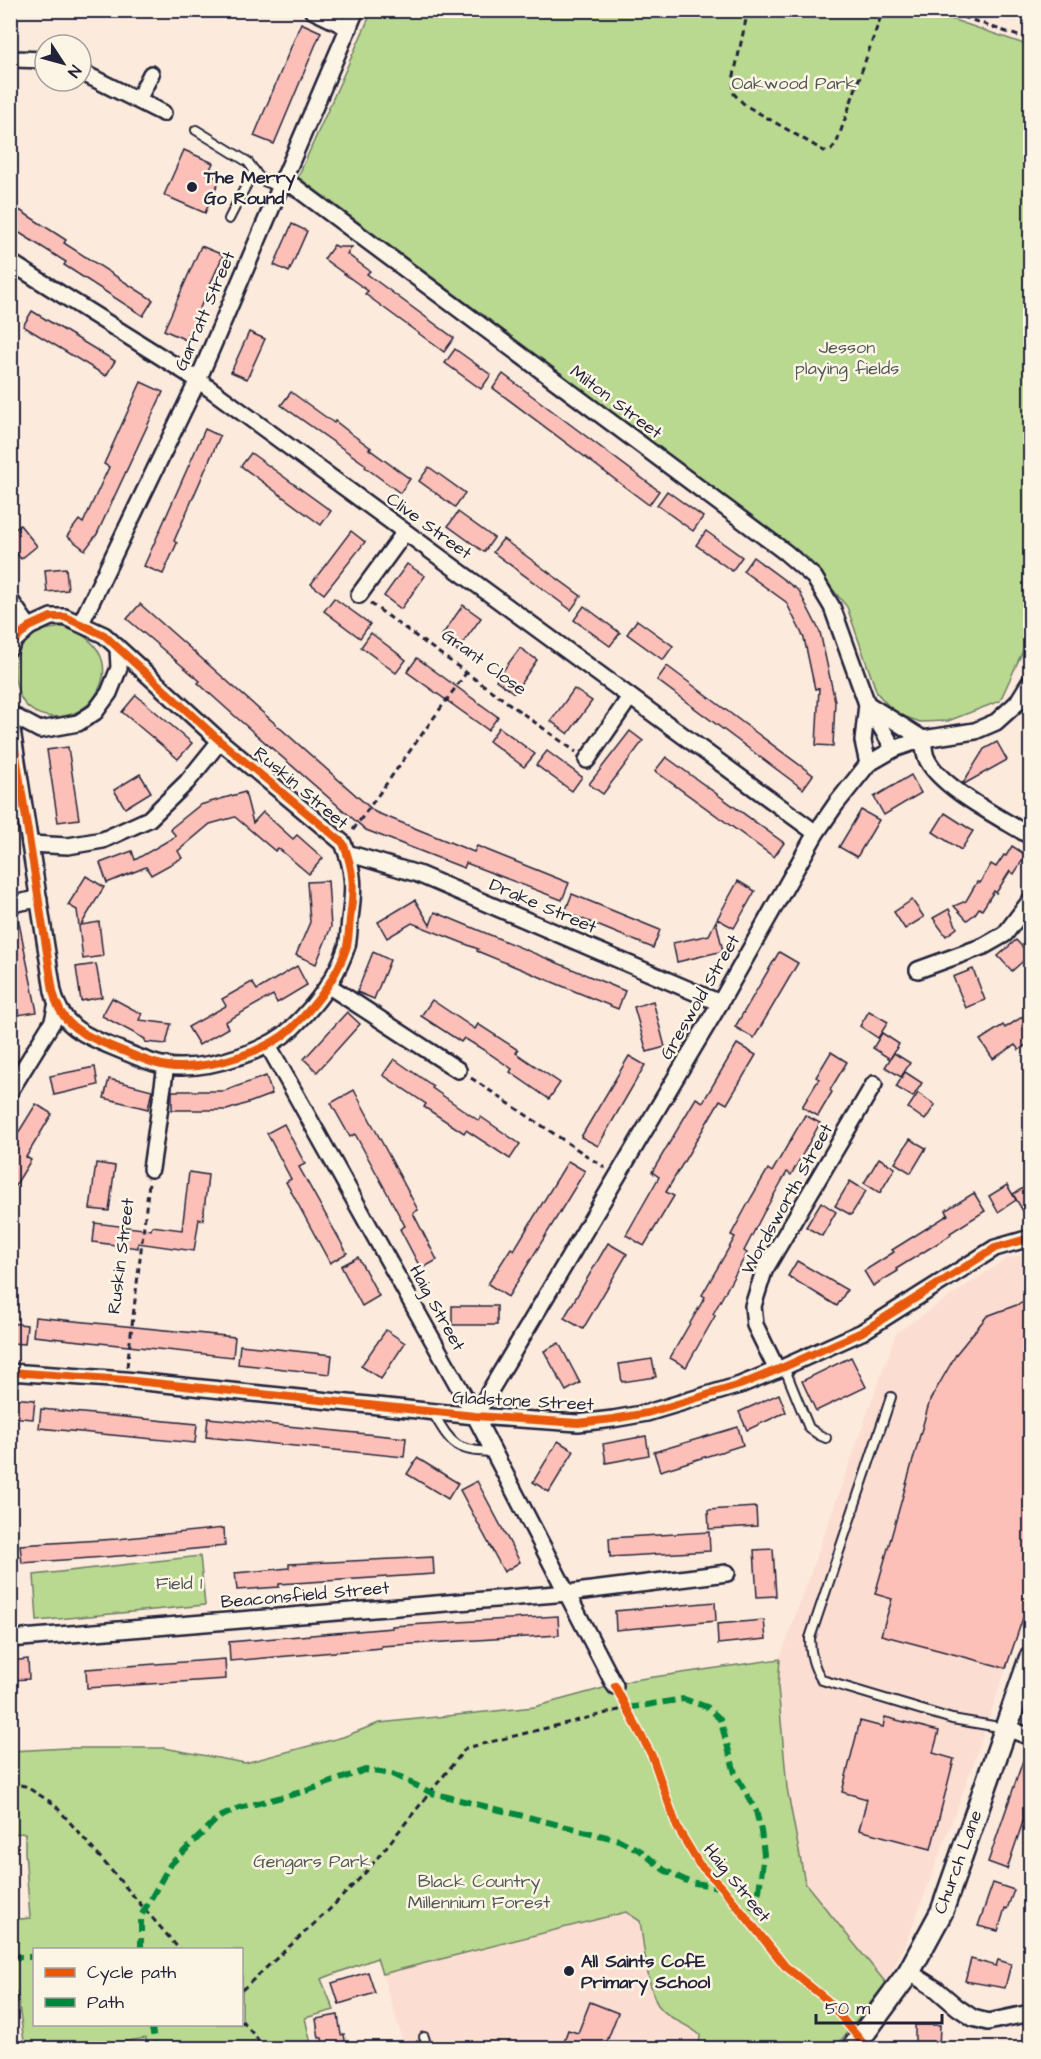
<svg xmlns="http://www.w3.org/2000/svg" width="1041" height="2059" viewBox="0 0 1041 2059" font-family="'Architects Daughter',sans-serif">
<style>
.built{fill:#fcddd1}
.green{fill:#b9d890;stroke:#6e7d66;stroke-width:1.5;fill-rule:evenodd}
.building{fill:#fcc0b8;stroke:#22223b;stroke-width:1.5}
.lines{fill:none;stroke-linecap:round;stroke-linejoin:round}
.lane-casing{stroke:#22223b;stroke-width:12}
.street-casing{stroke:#22223b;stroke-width:20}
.secondary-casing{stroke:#22223b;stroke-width:26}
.path{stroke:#22223b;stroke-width:3;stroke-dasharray:6 4.5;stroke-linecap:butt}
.lane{stroke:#fcf5e5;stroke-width:8}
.street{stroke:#fcf5e5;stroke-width:15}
.secondary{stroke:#fcf5e5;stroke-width:21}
.quiet{stroke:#00873e;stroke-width:6;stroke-dasharray:12 6;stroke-linecap:butt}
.cycleway-casing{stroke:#fcf5e5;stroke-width:11}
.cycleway{stroke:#e8590c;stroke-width:8}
.poi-dot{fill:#22223b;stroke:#fcf5e5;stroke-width:2}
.labels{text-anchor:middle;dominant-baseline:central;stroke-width:5;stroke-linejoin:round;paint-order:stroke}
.park-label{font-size:18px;fill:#4f5954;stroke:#fcf5e5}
.poi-label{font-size:18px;font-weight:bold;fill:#22223b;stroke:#fcf5e5;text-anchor:start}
.street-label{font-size:18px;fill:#22223b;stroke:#fcf5e5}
</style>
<rect width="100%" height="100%" fill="#fceadc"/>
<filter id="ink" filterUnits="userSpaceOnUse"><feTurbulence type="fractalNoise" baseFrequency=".0167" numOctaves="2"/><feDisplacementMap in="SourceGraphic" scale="12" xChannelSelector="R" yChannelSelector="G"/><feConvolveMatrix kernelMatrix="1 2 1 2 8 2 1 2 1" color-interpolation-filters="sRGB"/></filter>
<g filter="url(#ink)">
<g class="built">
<polygon points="1030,1253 1030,1597 969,1776 910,1933 886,1983 805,1883 787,1788 778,1687 780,1659 896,1333 1006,1259"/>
<polygon points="622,1893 828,2048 405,2048 378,1958"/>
</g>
<g class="green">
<polygon points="925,10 1030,46 1030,635 1000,701 948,721 920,722 895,713 877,693 847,607 808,558 298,177 372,11"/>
<path d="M66 627C99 639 116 667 93 699 73 724 28 724 18 691 6 653 27 628 66 627Z"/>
<polygon points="200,1556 205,1605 37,1621 34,1575"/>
<path d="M780 1659 778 1687 787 1788 805 1883 886 1983 835 2048H699L700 2035C687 2024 668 2019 658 2005 648 1990 643 1941 640 1921L626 1912 382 1974 377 1958 321 1979 334 2010 305 2018 312 2048H148L146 2038 83 2048H25L17 1992H11V1920L30 1918 25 1852V1833L11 1834V1751L67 1748H164L245 1763 343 1737 379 1723 534 1707 633 1680ZM34 1950H242V2024H34Z"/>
</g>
<g class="building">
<polygon points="301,23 321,32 274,144 254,136"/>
<polygon points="184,150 213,163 208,174 220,179 205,213 164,195"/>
<polygon points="10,204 66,240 64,243 153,300 143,316 64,265 66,262 10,227"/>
<polygon points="292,224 307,231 289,272 274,265"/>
<polygon points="334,245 338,247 352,247 347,254 370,271 367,274 454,338 444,352 365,294 368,291 324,259"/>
<polygon points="201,246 223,255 186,340 164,330"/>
<polygon points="32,311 115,361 106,376 23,326"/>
<polygon points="249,332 265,339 247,379 231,372"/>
<polygon points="455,349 491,375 481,389 445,363"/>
<polygon points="503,374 659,491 649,505 493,388"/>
<polygon points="141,382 163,392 97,534 85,550 67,536 79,520 83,523 109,467 104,464"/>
<polygon points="291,392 334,423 335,421 353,435 371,448 369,449 410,479 400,493 365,467 366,465 281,405"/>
<polygon points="205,429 220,436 174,541 177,543 163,574 144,566"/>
<polygon points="251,453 331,511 321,525 241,466"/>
<polygon points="429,467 465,493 455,507 419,481"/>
<polygon points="667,491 703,517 693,531 657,505"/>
<polygon points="458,512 494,538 484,552 448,526"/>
<polygon points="20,525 37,546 21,559 10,546 10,533"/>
<polygon points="351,531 365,542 324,594 311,584"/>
<polygon points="706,531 742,557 732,571 696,545"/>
<polygon points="503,539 581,596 571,610 493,552"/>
<polygon points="753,557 799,591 820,632 835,701 833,746 816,745 819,688 815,689 804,638 786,602 743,571"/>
<polygon points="407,564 425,576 401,609 384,596"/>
<polygon points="66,568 68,590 47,592 45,570"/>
<polygon points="334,598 370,624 360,638 324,611"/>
<polygon points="140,604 375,812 474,852 477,846 569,883 562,900 466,863 464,868 366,830 237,718 198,683 200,681 127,619"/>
<polygon points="463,605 481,618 457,651 440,638"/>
<polygon points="584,606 620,633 610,646 574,620"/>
<polygon points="637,620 673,646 663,660 627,634"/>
<polygon points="371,633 406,660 396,673 361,647"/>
<polygon points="520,648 537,660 514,693 496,680"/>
<polygon points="417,658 498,717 488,730 407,672"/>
<polygon points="667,666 813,775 803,789 657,680"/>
<polygon points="574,689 592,701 568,734 551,721"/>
<polygon points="136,695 192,743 178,759 122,712"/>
<polygon points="499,727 535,754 524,767 489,741"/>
<polygon points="630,731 643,741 603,794 589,784"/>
<polygon points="997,742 1007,760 964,784 963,783 984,749"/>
<polygon points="68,747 79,819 58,822 47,750"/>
<polygon points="547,751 582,777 572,791 536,765"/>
<polygon points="666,757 784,843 774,857 655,771"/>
<polygon points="140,774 151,792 125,808 114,790"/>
<polygon points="911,775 921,793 884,815 874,797"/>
<polygon points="245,792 253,823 263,812 293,839 297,835 323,858 309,874 278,848 275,851 235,817 210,824 178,851 182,858 151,875 146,867 107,883 100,863 132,851 135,860 176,836 170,829 200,805"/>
<polygon points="861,810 879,820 857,857 839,847"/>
<polygon points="945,813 973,831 961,850 933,832"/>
<polygon points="1012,846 1026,855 1014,874 1010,871 996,893 994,891 982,910 979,908 975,914 967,920 954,906 966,901 977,882 980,883 991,864 996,867 1004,855 1006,856"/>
<polygon points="86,876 104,887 81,925 99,922 103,956 83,959 77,910 68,905"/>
<polygon points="328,881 331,927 316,964 296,955 310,922 307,882"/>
<polygon points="738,881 755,891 734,928 717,919"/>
<polygon points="572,894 660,930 653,948 565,912"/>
<polygon points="415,900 430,925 435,912 625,991 618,1009 477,951 478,949 412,923 387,938 378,922"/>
<polygon points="912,900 924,917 905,929 894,912"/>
<polygon points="949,909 957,928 946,936 933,918"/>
<polygon points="17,913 37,1012 18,1015 10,978 10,914"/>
<polygon points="716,921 723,951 677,962 673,943 709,935"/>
<polygon points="1016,940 1030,955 1012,971 998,956"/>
<polygon points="373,952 390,960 374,999 357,992"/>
<polygon points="779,952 798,963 754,1038 735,1027"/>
<polygon points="96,964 102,997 81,1001 76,967"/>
<polygon points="297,966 307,985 277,1003 273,995 225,1022 228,1028 199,1045 188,1027 226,1006 222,999 252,982 257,990"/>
<polygon points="973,969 985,1000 966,1008 953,977"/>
<polygon points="112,998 142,1014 139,1020 171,1024 166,1044 145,1042 145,1039 102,1016"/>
<polygon points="432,1000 475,1029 478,1024 518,1050 516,1053 560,1083 549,1099 510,1072 512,1069 487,1052 464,1038 461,1042 421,1016"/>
<polygon points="653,1001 665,1047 647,1052 634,1007"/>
<polygon points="869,1011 888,1022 878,1038 860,1026"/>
<polygon points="347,1012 360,1024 317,1072 304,1059"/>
<polygon points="1025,1015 1030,1023 1030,1042 1019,1050 1015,1045 993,1059 980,1040 1003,1025 1005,1028"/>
<polygon points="882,1033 899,1044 890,1059 873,1048"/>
<polygon points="737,1044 756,1055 727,1104 720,1100 666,1192 674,1196 644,1246 626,1235 659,1177 652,1172 696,1098 703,1102"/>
<polygon points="831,1052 847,1062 830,1090 832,1092 818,1116 802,1107 819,1079 816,1077"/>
<polygon points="894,1053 910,1063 901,1077 885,1067"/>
<polygon points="629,1056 645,1065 598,1146 581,1137"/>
<polygon points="394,1059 433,1086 432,1088 479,1121 481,1117 520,1144 510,1159 466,1130 464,1133 424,1107 426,1104 383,1075"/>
<polygon points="95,1067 98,1085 54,1095 50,1076"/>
<polygon points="905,1072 922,1083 913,1097 896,1087"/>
<polygon points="266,1076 272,1094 251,1102 227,1110 172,1110 172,1091 224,1091"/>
<polygon points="109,1079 152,1090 148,1109 104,1098"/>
<polygon points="354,1090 418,1210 413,1213 437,1260 421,1269 400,1229 405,1226 391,1200 355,1134 350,1137 331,1103"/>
<polygon points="918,1093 935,1105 925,1120 908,1108"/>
<polygon points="36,1104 52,1114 26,1157 31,1160 10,1194 10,1157 18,1146 12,1143"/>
<polygon points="805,1115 820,1123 791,1175 787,1172 763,1214 744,1251 747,1253 713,1314 715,1316 686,1367 670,1358 705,1297 702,1295 735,1237 731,1235 751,1198 768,1169 772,1172"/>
<polygon points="284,1124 305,1164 299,1167 347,1253 330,1263 286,1182 291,1179 267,1133"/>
<polygon points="910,1139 926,1148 911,1173 895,1163"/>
<polygon points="879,1158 895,1168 880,1193 864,1183"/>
<polygon points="568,1161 585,1171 508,1297 488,1284 511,1248 514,1250"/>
<polygon points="96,1163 115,1166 109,1211 90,1209"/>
<polygon points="189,1172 208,1175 203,1220 199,1219 194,1251 138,1243 138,1248 93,1242 95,1223 151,1230 152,1226 182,1230"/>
<polygon points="850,1181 866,1191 851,1215 835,1206"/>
<polygon points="1030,1184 1030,1223 1013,1194"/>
<polygon points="1007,1185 1016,1200 998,1212 989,1196"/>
<polygon points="974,1193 985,1211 950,1233 951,1235 896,1269 898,1271 873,1286 864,1271 894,1252 892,1250 948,1215 946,1210"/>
<polygon points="821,1202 836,1212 822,1236 806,1227"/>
<polygon points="608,1243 627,1254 583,1329 564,1318"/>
<polygon points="358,1257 379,1296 362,1306 341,1266"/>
<polygon points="797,1261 847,1290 837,1306 788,1276"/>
<polygon points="1030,1300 1030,1597 1006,1668 881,1635 892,1599 875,1594 930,1400 957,1353 987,1316"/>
<rect x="452" y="1306" width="45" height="19"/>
<polygon points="35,1317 235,1337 233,1357 33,1336"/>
<polygon points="10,1323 27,1325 25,1344 10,1343"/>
<polygon points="386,1330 405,1343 381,1379 361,1366"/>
<polygon points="559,1343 580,1383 566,1391 544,1351"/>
<polygon points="240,1345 332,1355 330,1374 238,1364"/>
<polygon points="851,1357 866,1387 816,1411 802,1381"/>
<polygon points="652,1359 656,1377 622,1382 619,1364"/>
<polygon points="779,1394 786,1412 747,1430 739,1412"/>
<polygon points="10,1398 35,1400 33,1419 10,1417"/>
<polygon points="41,1409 197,1424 195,1443 39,1428"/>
<polygon points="208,1418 406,1438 404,1457 206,1437"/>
<polygon points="738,1427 743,1445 660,1471 654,1452"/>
<polygon points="646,1436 649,1455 606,1463 603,1444"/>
<polygon points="558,1441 574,1451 549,1492 533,1482"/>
<polygon points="417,1458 458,1483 448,1499 407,1474"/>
<polygon points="477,1481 520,1562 504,1572 460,1490"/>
<polygon points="756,1507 757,1526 709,1529 708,1510"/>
<polygon points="224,1528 225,1546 132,1555 22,1563 20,1545 117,1539"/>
<polygon points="709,1532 710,1551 610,1557 609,1538"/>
<polygon points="773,1549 776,1596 757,1597 754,1550"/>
<polygon points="433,1557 434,1574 279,1584 279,1587 237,1590 235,1573 289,1568 289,1564"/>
<polygon points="715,1602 716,1621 616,1630 615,1611"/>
<polygon points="558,1616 559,1635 381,1646 381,1648 230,1661 229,1642 392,1628 392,1626"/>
<polygon points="764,1620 766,1639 718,1644 717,1624"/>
<polygon points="28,1659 29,1679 10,1680 10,1661"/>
<polygon points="225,1659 226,1679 87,1688 86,1669"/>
<polygon points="885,1717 939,1731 933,1753 954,1759 931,1849 859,1830 867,1799 842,1792 860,1721 883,1727"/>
<polygon points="1028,1746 1030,1747 1030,1801 1007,1869 988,1862"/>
<polygon points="993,1883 1014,1890 1007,1909 1005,1908 998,1931 978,1926"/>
<polygon points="971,1959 996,1966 998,1960 1011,1964 1005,1988 965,1981"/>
<polygon points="368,1972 375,1993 339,2004 332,1983"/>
<polygon points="590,2002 618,2013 604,2049 561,2049 568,2030 578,2033"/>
<polygon points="338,2015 341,2035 344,2034 346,2049 324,2049 322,2038 319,2038 316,2019"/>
<polygon points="915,2025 940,2025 939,2049 915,2049"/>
</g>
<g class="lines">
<g class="lane-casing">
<g id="lane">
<polyline points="196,130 248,162 261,180 279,187"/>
<polyline points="229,219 254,170"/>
<polyline points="784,1367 809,1428 819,1435 826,1438"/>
<path d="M891 1397 810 1638C810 1654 813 1667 822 1680L952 1719 1005 1728"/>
<path d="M433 1413C452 1445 455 1451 494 1452"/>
<polyline points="424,2037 427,2048"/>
</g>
</g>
<g class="street-casing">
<g id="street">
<polyline points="312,10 349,28"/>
<polyline points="10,57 14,59 45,60"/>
<polyline points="81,72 163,113"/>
<polyline points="138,100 151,74"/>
<polyline points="283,178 785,552 814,577 832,607 867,704 894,749"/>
<polyline points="10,262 198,380 816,833"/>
<polyline points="359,595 405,532"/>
<polyline points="10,600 29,627"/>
<polyline points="81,623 198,380 356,10"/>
<path d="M10 648 15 640 29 627 51 617H65L104 635 220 741 343 843C355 872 354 889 350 919 349 927 349 937 347 946 337 977 315 1006 292 1028 268 1051 215 1067 182 1067 158 1068 134 1055 113 1047 83 1035 60 1025 53 991L10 717"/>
<polyline points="867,704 863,741 868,764"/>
<polyline points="869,705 923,739"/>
<polyline points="10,714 40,730 78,723 95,712 109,693 119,668 118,648"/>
<path d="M923 739C924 744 924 752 926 757 938 787 1003 819 1030 836"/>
<polyline points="587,760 630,697"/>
<polyline points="30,844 68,846 103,840 149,819 187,782 220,741"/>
<polyline points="347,853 418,874 720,1003"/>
<polyline points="10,904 39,899"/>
<polyline points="918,970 984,946 1005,934 1030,901"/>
<polyline points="329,986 458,1070"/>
<polyline points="268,1045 475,1416 615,1686"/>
<polyline points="10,1091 53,1021 56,1007"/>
<polyline points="151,1169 166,1065"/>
<polyline points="777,1370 755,1325 753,1306 764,1271 874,1084"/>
<polyline points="10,1372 125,1380 475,1416 578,1423 613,1419 647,1413 740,1385 784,1367 862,1332 995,1248 1030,1238"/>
<polyline points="475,1416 720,1003 816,833 836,804 868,764 894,749 923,739 975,731 996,722 1017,703 1030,682"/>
<polyline points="10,1639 568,1593 727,1573"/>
<polyline points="1007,1728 1030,1737"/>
<polyline points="909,1972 936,1989 957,2007 973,2018 988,2022 1030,2013"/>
</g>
</g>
<g class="secondary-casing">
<polyline id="secondary" points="853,2048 909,1972 942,1911 1030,1659"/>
</g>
<g class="path">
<polyline points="748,10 733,80 734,94 745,105 824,151 831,150 837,142 883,10"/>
<polyline points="943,10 1030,40"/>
<polyline points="370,603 576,752"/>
<polyline points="353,830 466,673"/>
<polyline points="471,1078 605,1168"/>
<polyline points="127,1367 149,1183"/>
<polyline points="10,1783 25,1786 54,1804 180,1950"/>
<polyline points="242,1990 328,1911 366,1872 466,1748 627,1708"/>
<polyline points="242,2021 265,2048"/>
</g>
<use href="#lane" class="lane"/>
<use href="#street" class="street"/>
<use href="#secondary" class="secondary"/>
<g class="quiet">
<polyline points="627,1708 684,1699 707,1707 720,1719 735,1773 756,1811 761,1831 764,1854 759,1891 747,1921"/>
<polyline points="141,1950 141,1916 170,1865 218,1818 239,1808 306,1791 365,1770 392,1774 432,1793 619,1840 641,1851 664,1870 689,1882 719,1887"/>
<polyline points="10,1957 34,1957"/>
<polyline points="151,2024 156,2048"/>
</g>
<g class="cycleway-casing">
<g id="cycleway">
<path d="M10 648 15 640 29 627 51 617H65L104 635 220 741 343 843C355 872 354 889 350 919 349 927 349 937 347 946 337 977 315 1006 292 1028 268 1051 215 1067 182 1067 158 1068 134 1055 113 1047 83 1035 60 1025 53 991L10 717"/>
<polyline points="10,1372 125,1380 475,1416 578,1423 613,1419 647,1413 740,1385 784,1367 862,1332 995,1248 1030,1238"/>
<polyline points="615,1686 652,1756 677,1827 699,1864 722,1887 785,1966 827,2000 867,2048"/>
</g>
</g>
<use href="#cycleway" class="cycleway"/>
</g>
</g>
<g class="poi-dot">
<circle cx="192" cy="187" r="6"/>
<circle cx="569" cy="1971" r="6"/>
</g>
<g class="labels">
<g class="park-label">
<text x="794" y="83">Oakwood Park</text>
<text x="847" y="347">Jesson<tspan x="847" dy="21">playing fields</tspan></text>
<text x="179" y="1583">Field 1</text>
<text x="312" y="1861">Gengars Park</text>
<text x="479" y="1881">Black Country<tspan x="479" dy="21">Millennium Forest</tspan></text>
</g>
<g class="poi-label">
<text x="204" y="177">The Merry<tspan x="204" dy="21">Go Round</tspan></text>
<text x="581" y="1961">All Saints CofE<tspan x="581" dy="21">Primary School</tspan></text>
</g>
<g class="street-label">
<text transform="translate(205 311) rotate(-67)">Garratt Street</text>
<text transform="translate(616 402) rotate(37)">Milton Street</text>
<text transform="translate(429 526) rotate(36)">Clive Street</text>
<text transform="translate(484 662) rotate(36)">Grant Close</text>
<text transform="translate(301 788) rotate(40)">Ruskin Street</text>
<text transform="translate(543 906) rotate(23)">Drake Street</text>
<text transform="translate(700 997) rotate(-60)">Greswold Street</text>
<text transform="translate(787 1199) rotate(-61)">Wordsworth Street</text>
<text transform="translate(121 1256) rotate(-83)">Ruskin Street</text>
<text transform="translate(437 1308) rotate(61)">Haig Street</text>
<text transform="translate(523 1401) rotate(3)">Gladstone Street</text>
<text transform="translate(305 1595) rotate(-5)">Beaconsfield Street</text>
<text transform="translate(958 1862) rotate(-70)">Church Lane</text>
<text transform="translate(737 1883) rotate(51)">Haig Street</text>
</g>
</g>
<rect width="1041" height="2059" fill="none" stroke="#fcf5e5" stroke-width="36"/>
<rect x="18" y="18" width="1005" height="2023" fill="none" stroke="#22223b" stroke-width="2" filter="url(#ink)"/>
<rect x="33" y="1948" width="210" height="78" fill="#fcf5e5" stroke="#a5a1a1" stroke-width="1.5"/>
<rect x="45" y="1968" width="30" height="9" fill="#e8590c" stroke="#a5a1a1" stroke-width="1.5"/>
<text x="87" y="1978" font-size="18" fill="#22223b">Cycle path</text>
<rect x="45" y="1998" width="30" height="9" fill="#00873e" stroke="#a5a1a1" stroke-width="1.5"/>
<text x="87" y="2008" font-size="18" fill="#22223b">Path</text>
<g transform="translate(63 63) rotate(126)"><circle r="28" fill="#fcf5e5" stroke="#a5a1a1" stroke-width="1.5"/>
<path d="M0-4.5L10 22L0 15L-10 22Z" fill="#22223b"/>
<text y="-9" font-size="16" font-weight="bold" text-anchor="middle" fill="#22223b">N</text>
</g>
<path d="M816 2014v9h126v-9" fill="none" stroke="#22223b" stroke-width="3"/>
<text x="825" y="2014" font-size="18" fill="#22223b" stroke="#fcf5e5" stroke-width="4.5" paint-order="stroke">50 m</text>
</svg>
